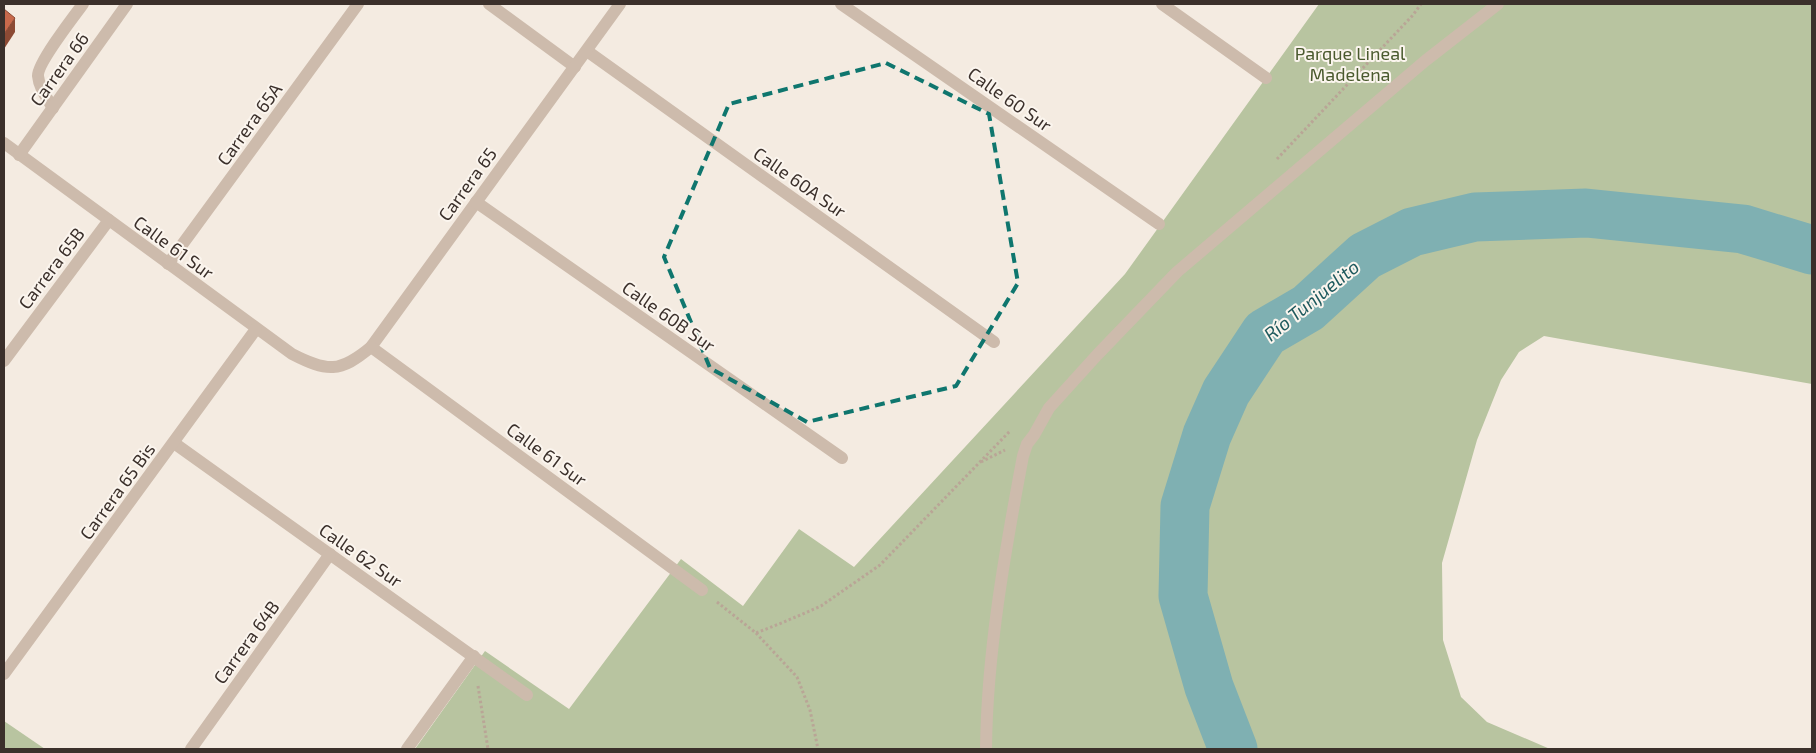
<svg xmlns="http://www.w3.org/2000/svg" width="1816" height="753" viewBox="0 0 1816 753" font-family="'Exo 2',sans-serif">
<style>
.green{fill:#b8c4a0}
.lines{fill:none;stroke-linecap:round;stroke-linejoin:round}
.river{stroke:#7fb0b2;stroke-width:49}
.path{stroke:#b9a596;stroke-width:3;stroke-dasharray:2.5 2.5;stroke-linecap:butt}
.service{stroke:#cdbbac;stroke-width:12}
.minor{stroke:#cdbbac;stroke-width:12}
.shaded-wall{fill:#8c4a34}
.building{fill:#c8694b;stroke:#8c4a34}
.marked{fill:none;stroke:#0f766e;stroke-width:4;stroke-dasharray:10 6;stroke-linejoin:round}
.labels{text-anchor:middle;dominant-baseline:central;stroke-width:4;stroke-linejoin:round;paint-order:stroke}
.park-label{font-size:18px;fill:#4a5a2e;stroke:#fbf5ee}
.street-label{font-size:18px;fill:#3b302b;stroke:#fbf5ee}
.water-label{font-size:19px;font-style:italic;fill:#1f5a5e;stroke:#fbf5ee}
</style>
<rect width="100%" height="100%" fill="#f4ebe1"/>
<g class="green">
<polygon points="1319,4 1812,4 1812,384 1544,336 1519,352 1501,380 1477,440 1442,563 1443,640 1461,697 1487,722 1550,749 415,749 485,651 569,709 681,559 743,606 799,529 854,567 1125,274"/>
<polygon points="4,721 45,749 4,749"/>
</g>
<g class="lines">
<polyline class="river" points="1233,749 1209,687 1183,596 1185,506 1207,435 1226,392 1265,333 1308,308 1365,256 1412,232 1475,217 1586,213 1743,229 1812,250"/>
<g class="path">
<polyline points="1277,159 1413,15 1421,4"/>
<polyline points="981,462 1005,450"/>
<polyline points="717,602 756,633 784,622 821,606 880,565 1010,431"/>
<polyline points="756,633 797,677 810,710 818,749"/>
<polyline points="478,686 488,749"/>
</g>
<g class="service">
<path d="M53 108C47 98 39 88 38 76 37 64 74 16 83 4"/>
<path d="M986 749C987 652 1005 551 1023 456L1027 444 1034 435 1049 408 1097 355 1177 272 1425 61 1498 4"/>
</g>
<g class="minor">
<polyline points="489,4 575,67"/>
<polyline points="841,4 1159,224"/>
<polyline points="1162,4 1266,78"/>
<polyline points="587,51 994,342"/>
<path d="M4 143 292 354C327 372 340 373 371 347L620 4"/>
<polyline points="19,155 127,4"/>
<polyline points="476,202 842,458"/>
<polyline points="168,264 358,4"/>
<polyline points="371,347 702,590"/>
<polyline points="4,361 109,220"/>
<polyline points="174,443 527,695"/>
<polyline points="4,674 256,329"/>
<polyline points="191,749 330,554"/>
<polyline points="407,749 474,656"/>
</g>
</g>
<polygon class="shaded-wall" points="15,18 15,32 4,49 4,34"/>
<polygon class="building" points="4,9 15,18 4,34"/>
<path class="marked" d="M886 63 989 114 1018 283 956 386 807 422 710 368 664 257 729 104Z"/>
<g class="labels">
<g class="park-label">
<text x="1350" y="53">Parque Lineal<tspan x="1350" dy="21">Madelena</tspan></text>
</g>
<g class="street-label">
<text transform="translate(59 69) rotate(-54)">Carrera 66</text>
<text transform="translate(1010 99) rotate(35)">Calle 60 Sur</text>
<text transform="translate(249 124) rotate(-54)">Carrera 65A</text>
<text transform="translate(800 182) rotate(35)">Calle 60A Sur</text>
<text transform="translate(467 184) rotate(-54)">Carrera 65</text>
<text transform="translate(174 247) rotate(36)">Calle 61 Sur</text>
<text transform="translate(51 268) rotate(-53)">Carrera 65B</text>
<text transform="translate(669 316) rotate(35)">Calle 60B Sur</text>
<text transform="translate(547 454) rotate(36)">Calle 61 Sur</text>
<text transform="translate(117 491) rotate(-54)">Carrera 65 Bis</text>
<text transform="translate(361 555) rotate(35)">Calle 62 Sur</text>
<text transform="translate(246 642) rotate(-54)">Carrera 64B</text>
</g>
<g class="water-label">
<text transform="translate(1311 300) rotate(-39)">Río Tunjuelito</text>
</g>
</g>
<rect width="1816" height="753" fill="none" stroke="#3b302b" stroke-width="10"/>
</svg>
